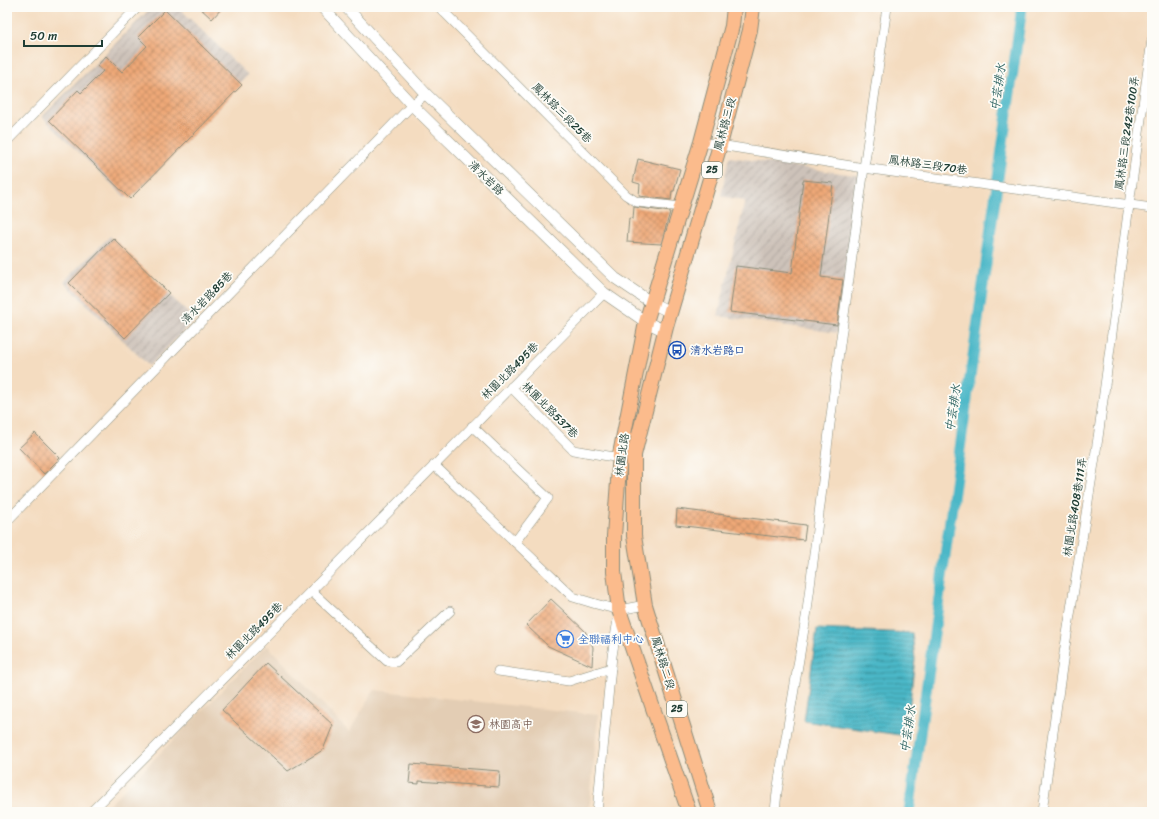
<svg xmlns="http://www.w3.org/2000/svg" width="1159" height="819" viewBox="0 0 1159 819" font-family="Sriracha,'LXGW WenKai TC',sans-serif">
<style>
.built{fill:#e3cdb4}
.industrial{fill:url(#industrial-furrows)}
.water{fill:url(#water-rules);stroke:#357a7e}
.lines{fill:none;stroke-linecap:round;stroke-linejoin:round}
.canal{stroke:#4bb7c7;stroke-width:11}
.building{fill:url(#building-cross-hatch)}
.minor-casing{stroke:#8a8c7a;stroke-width:10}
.tertiary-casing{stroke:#8a8c7a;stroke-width:12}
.primary-casing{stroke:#8a8c7a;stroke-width:16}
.minor{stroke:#fff;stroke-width:9}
.tertiary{stroke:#fff;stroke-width:11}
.primary{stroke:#fbbb8c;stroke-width:14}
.labels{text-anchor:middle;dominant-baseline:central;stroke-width:3.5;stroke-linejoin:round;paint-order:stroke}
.shield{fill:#fdfcf7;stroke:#62766e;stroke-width:1}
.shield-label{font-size:10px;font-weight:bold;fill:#1f3d34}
.street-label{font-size:11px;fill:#1f3d34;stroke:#fdfcf7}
.transit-label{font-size:11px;fill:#164399;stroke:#fdfcf7;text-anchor:start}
.shop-label{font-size:11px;fill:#366cbe;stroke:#fdfcf7;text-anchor:start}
.education-label{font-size:11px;fill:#785e54;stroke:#fdfcf7;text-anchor:start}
.water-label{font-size:12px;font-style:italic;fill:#2c6260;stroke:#fdfcf7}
</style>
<defs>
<pattern id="industrial-furrows" width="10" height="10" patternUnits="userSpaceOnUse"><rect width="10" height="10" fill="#cdc2b9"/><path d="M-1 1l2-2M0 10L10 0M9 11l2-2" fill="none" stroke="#a69f97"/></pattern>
<pattern id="water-rules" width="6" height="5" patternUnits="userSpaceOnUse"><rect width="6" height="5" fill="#4bb7c7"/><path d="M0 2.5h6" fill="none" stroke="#3e96a2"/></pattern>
<pattern id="building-cross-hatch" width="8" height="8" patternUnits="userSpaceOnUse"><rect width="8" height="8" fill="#eea877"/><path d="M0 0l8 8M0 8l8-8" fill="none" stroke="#c08a62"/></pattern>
</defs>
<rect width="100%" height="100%" fill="#fdfcf7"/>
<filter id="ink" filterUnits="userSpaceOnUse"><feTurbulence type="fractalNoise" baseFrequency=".025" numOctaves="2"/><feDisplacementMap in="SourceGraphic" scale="8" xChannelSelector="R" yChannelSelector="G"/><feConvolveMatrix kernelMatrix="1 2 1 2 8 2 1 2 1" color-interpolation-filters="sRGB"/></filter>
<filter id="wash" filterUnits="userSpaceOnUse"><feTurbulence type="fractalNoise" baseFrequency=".012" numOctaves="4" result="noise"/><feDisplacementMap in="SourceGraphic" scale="16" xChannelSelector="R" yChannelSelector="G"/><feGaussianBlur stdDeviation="0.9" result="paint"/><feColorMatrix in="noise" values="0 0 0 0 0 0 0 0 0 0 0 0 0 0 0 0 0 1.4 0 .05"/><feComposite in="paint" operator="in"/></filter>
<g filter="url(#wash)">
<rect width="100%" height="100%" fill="#f4dcc0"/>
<polygon class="built" points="267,645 349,732 374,690 598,715 589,812 102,812"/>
<g class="industrial">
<polygon points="152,7 178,7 248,75 126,198 42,117"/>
<polygon points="729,157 861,176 838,333 718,316 745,201 721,196"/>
<polygon points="110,236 195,320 149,366 64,282"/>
</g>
<polygon class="water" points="817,629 912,633 915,659 906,736 804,721"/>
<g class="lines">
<polyline class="canal" points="909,812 1022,7"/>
</g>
<g id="blocks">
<g class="building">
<polygon points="199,7 223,7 212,19"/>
<polygon points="165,10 242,85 130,199 49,120 78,90 81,93 103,71 97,66 106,56 122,72 147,46 138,37"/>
<polygon points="638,159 680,169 674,191 672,191 671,200 639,196 640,184 633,182"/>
<polygon points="803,180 833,183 821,277 843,280 837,325 730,312 736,266 792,273"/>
<polygon points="634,207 670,212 661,244 627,242 629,218 633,219"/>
<polygon points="113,238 169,293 125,338 69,283"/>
<polygon points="35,433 60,458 44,474 19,448"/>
<polygon points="677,509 806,525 804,540 676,525"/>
<polygon points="551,599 585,631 593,647 592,666 548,646 526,625"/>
<polygon points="266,663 333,725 323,750 288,771 222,710"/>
<polygon points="411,764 500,771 499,787 419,781 419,784 409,783"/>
</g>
</g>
</g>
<g filter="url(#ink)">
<use href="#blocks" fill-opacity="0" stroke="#8a8c7a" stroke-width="1"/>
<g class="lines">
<g class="minor-casing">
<g id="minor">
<polyline points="439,7 626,195 637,202 681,207"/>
<polyline points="7,141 138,7"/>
<polyline points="701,142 864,168 1152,208"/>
<polyline points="511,387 573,450 620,458"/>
<polyline points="472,426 548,498 515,542"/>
<polyline points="434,465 573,597 596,604 619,610 645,605"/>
<polyline points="7,521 412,105 426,94"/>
<polyline points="311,591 387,661 396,662 450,611"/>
<polyline points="498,671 569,681 611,668"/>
<polyline points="91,812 311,591 604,293"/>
<polyline points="597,812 612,656 619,613"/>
<polyline points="775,812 777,792 807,611 837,367 864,168 887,7"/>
<polyline points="1042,812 1064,653 1098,438 1129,205 1152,40"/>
</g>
</g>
<g class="tertiary-casing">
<g id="tertiary">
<polyline points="322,7 412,105 604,293 646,322 665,331"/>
<polyline points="346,7 426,94 615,278 652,303 670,312"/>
</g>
</g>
<g class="primary-casing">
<g id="primary">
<polyline points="689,812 619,610 614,572 614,536 620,454 646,322 701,142 732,26 734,7"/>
<polyline points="710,812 645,605 634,536 634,455 666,327 720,145 750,30 753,7"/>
</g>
</g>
<use href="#minor" class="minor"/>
<use href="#tertiary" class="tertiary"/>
<use href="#primary" class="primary"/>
</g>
</g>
<defs>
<g id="bus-ring" transform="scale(0.9)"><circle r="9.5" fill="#fdfcf7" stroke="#1a4fb4" stroke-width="1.5"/><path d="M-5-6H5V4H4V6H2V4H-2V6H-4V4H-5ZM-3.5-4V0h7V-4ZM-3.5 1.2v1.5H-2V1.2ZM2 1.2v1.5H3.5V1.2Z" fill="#1a4fb4"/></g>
<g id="supermarket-ring" transform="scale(0.9)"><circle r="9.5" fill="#fdfcf7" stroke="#3f7fe0" stroke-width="1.5"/><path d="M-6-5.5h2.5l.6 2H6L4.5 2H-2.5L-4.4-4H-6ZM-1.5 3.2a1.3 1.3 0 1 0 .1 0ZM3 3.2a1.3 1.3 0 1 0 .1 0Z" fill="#3f7fe0"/></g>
<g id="school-ring" transform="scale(0.9)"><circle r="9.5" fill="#fdfcf7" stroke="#8d6e63" stroke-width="1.5"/><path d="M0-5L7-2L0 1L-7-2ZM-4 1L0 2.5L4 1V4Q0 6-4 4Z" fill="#8d6e63"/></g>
</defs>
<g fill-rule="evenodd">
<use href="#bus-ring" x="677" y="350"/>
<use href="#supermarket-ring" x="565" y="639"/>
<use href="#school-ring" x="476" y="724"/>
</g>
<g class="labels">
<g class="shield">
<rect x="702" y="162" width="20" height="16" rx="3"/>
<rect x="667" y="701" width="20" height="16" rx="3"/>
</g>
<g class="shield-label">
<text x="712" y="170">25</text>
<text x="677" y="709">25</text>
</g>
<g class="street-label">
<text transform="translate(562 113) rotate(45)">鳳林路三段25巷</text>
<text transform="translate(725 124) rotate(-75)">鳳林路三段</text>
<text transform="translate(1127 133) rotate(-82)">鳳林路三段242巷100弄</text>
<text transform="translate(928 165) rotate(8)">鳳林路三段70巷</text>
<text transform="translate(486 178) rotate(44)">清水岩路</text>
<text transform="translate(207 298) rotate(-46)">清水岩路85巷</text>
<text transform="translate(510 371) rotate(-45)">林園北路495巷</text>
<text transform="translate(550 410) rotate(45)">林園北路537巷</text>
<text transform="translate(622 455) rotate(-82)">林園北路</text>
<text transform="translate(1075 507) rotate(-81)">林園北路408巷111弄</text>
<text transform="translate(254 631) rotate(-45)">林園北路495巷</text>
<text transform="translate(663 663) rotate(73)">鳳林路二段</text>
</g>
<g class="transit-label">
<text x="690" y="350">清水岩路口</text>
</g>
<g class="shop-label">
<text x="578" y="639">全聯福利中心</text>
</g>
<g class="education-label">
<text x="489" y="724">林園高中</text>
</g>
<g class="water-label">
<text transform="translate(998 87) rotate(-82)">中芸排水</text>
<text transform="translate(953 408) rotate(-82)">中芸排水</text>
<text transform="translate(908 729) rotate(-82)">中芸排水</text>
</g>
</g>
<rect width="1159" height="819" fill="none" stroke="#fdfcf7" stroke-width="24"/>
<path d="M24 40v6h78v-6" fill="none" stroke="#1f3d34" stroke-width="2"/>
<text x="30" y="40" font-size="12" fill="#1f3d34" stroke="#fdfcf7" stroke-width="3" paint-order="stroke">50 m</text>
</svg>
